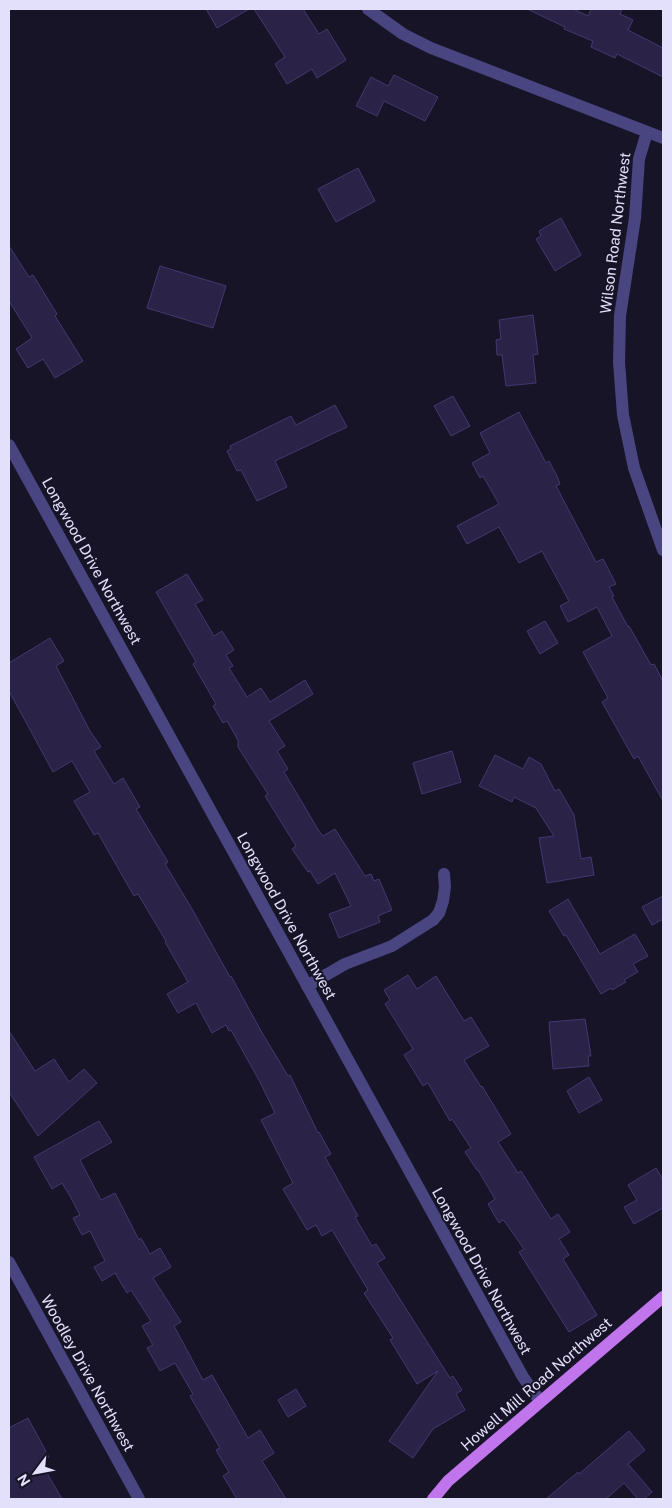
<svg xmlns="http://www.w3.org/2000/svg" width="672" height="1508" viewBox="0 0 672 1508" font-family="'Public Sans',sans-serif">
<style>
.building{fill:#2a2347;stroke:#433870}
.lines{fill:none;stroke-linecap:round;stroke-linejoin:round}
.minor{stroke:#484581;stroke-width:12}
.major{stroke:#c175ed;stroke-width:12}
.labels{text-anchor:middle;dominant-baseline:central;stroke-width:4;stroke-linejoin:round;paint-order:stroke}
.street-label{font-size:15px;fill:#e3e0fb;stroke:#181428}
</style>
<rect width="100%" height="100%" fill="#181428"/>
<g class="building">
<polygon points="206,9 249,9 217,28"/>
<polygon points="254,9 303,9 319,34 327,29 346,60 317,78 312,69 287,84 275,64 285,57"/>
<polygon points="527,9 573,9 588,16 591,9 622,9 620,14 633,20 628,30 663,48 663,77 617,54 615,58 591,47 593,41 564,29 565,27"/>
<polygon points="394,75 438,97 425,121 384,101 377,116 356,106 371,77 388,86"/>
<polygon points="358,168 375,201 336,222 318,189"/>
<polygon points="561,218 581,255 555,271 536,239 541,236 539,231"/>
<polygon points="9,246 29,277 33,275 57,314 55,316 83,361 55,378 43,359 28,368 16,349 32,338 9,301"/>
<polygon points="160,266 226,286 213,328 147,308"/>
<polygon points="533,315 538,354 533,355 536,383 506,386 502,355 497,355 496,340 501,339 499,320"/>
<polygon points="453,396 470,426 451,436 434,406"/>
<polygon points="335,405 347,427 275,461 287,487 257,501 241,470 237,471 227,451 231,449 230,446 291,416 296,425"/>
<polygon points="519,412 546,463 549,461 557,476 560,484 556,486 596,562 603,559 616,584 609,587 614,596 612,597 628,627 629,626 651,665 654,664 663,681 663,801 638,756 634,759 602,702 608,698 583,652 612,636 597,607 568,622 560,606 569,601 542,551 519,563 499,527 467,544 457,526 499,504 483,476 480,478 472,463 490,453 480,433"/>
<polygon points="187,574 203,600 195,604 214,636 222,631 234,650 226,655 233,666 229,668 247,697 261,688 270,702 305,680 313,694 269,721 285,746 277,751 288,769 284,772 319,831 323,836 335,829 365,876 371,874 374,881 379,879 392,910 378,916 380,922 339,938 329,914 351,906 335,873 318,884 310,871 308,872 292,849 296,846 265,796 268,794 238,747 238,740 227,721 223,723 213,706 216,704 193,664 196,662 156,592"/>
<polygon points="545,621 558,643 540,654 527,631"/>
<polygon points="50,638 64,661 56,666 90,731 101,747 94,751 114,784 123,778 140,807 136,809 168,862 165,864 192,909 230,977 231,976 261,1031 288,1076 290,1075 318,1133 319,1132 331,1154 325,1157 358,1216 355,1217 372,1246 376,1244 385,1258 377,1263 450,1378 453,1376 462,1390 456,1394 465,1410 433,1429 413,1458 389,1441 438,1371 417,1384 390,1340 393,1338 364,1293 368,1290 332,1230 322,1236 316,1225 307,1230 283,1189 293,1183 261,1120 275,1113 260,1082 231,1030 229,1031 226,1025 212,1033 196,1003 178,1013 167,994 188,982 165,942 166,941 138,894 134,896 98,833 94,835 74,801 90,792 72,761 53,772 9,691 9,663"/>
<polygon points="452,751 461,782 422,794 413,763"/>
<polygon points="495,755 523,769 529,757 541,764 555,791 559,789 574,815 581,859 591,857 594,875 547,883 539,838 554,836 536,808 514,797 512,802 479,786"/>
<polygon points="663,896 663,919 652,925 642,907"/>
<polygon points="568,899 600,954 635,934 648,956 633,964 638,972 624,980 626,982 612,990 611,988 601,994 566,935 564,936 549,911"/>
<polygon points="408,975 417,989 436,976 464,1021 471,1017 489,1046 464,1060 481,1087 482,1086 511,1134 498,1142 518,1173 521,1171 551,1219 558,1214 570,1232 559,1239 569,1255 563,1259 597,1315 569,1332 519,1252 524,1249 505,1222 503,1220 499,1223 488,1204 495,1199 478,1170 477,1170 465,1152 471,1148 452,1119 450,1121 428,1083 423,1086 404,1055 413,1049 385,1004 390,1000 384,990"/>
<polygon points="585,1019 591,1056 588,1056 589,1066 553,1069 549,1022"/>
<polygon points="9,1031 35,1071 54,1059 69,1082 84,1069 97,1083 38,1136 9,1092"/>
<polygon points="589,1077 602,1100 579,1113 567,1091"/>
<polygon points="99,1121 112,1142 80,1160 101,1200 115,1193 139,1240 141,1238 150,1254 160,1248 171,1267 153,1278 181,1322 174,1326 203,1380 212,1375 248,1438 260,1430 274,1453 262,1461 286,1499 237,1499 223,1476 229,1472 216,1450 220,1448 190,1396 193,1394 175,1363 160,1371 147,1348 153,1345 142,1326 151,1321 131,1290 127,1293 115,1273 102,1281 94,1267 105,1261 90,1231 82,1235 73,1218 80,1215 70,1196 62,1183 52,1189 34,1157"/>
<polygon points="656,1168 663,1180 663,1208 634,1224 624,1207 637,1200 628,1185"/>
<polygon points="296,1389 306,1406 288,1417 278,1400"/>
<polygon points="28,1418 49,1457 40,1461 62,1499 9,1499 9,1428"/>
<polygon points="629,1431 645,1450 628,1464 652,1492 644,1499 638,1499 624,1483 606,1499 546,1499 578,1472 579,1474"/>
</g>
<g class="lines">
<g class="minor">
<polyline points="368,9 403,34 431,48 663,138"/>
<polyline points="647,132 639,159 635,218 620,316 619,362 623,415 634,468 663,550"/>
<polyline points="9,445 523,1377 540,1401"/>
<polyline points="307,986 345,964 392,946 433,920 439,913 443,901 445,887 444,874"/>
<polyline points="9,1262 139,1499"/>
</g>
<polyline class="major" points="433,1499 448,1481 663,1297"/>
</g>
<g class="labels">
<g class="street-label">
<text transform="translate(615 233) rotate(-83)">Wilson Road Northwest</text>
<text transform="translate(92 561) rotate(61)">Longwood Drive Northwest</text>
<text transform="translate(287 916) rotate(61)">Longwood Drive Northwest</text>
<text transform="translate(482 1271) rotate(61)">Longwood Drive Northwest</text>
<text transform="translate(88 1373) rotate(61)">Woodley Drive Northwest</text>
<text transform="translate(536 1384) rotate(-41)">Howell Mill Road Northwest</text>
</g>
</g>
<rect width="672" height="1508" fill="none" stroke="#e3e0fb" stroke-width="20"/>
<g transform="translate(35 1473) rotate(238)" stroke="#181428" stroke-width="4" paint-order="stroke">
<path d="M0-4L9 19L0 12L-9 19Z" fill="#e3e0fb"/>
<text y="-8" font-size="14" font-weight="bold" text-anchor="middle" fill="#e3e0fb">N</text>
</g>
</svg>
